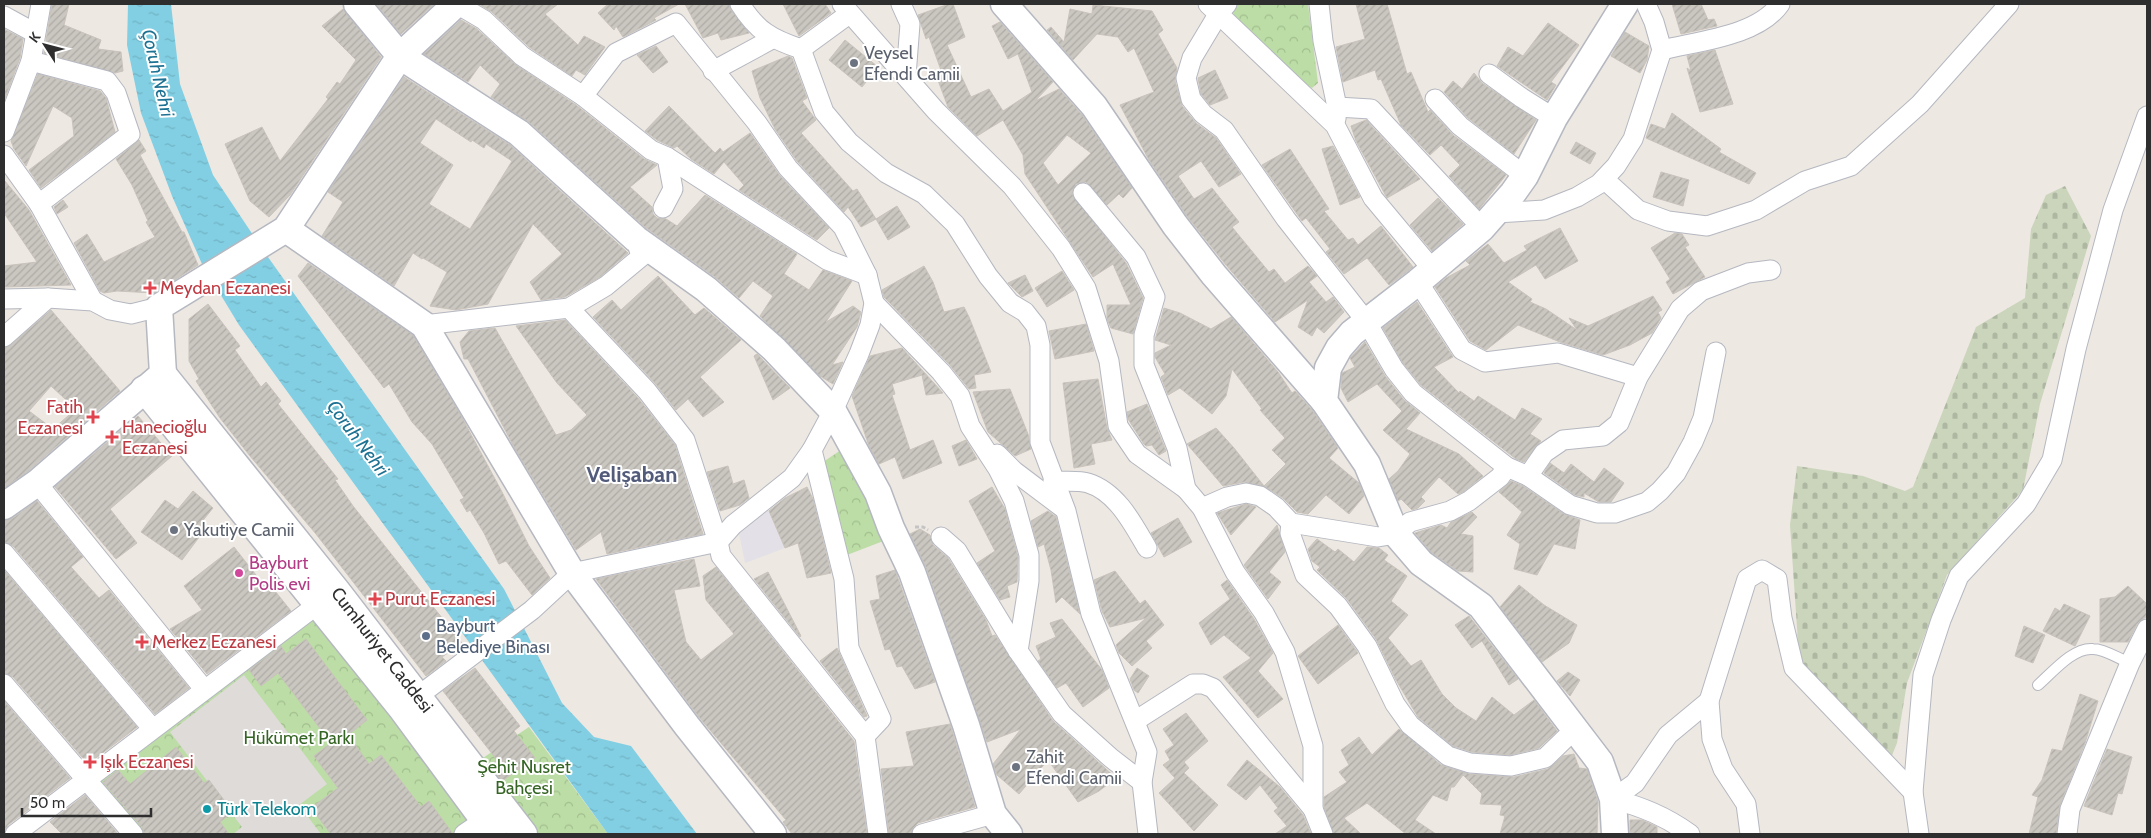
<svg xmlns="http://www.w3.org/2000/svg" width="2151" height="838" viewBox="0 0 2151 838" font-family="Cabin,sans-serif">
<style>
.industrial{fill:#e3e1e7}
.cemetery{fill:url(#cemetery-stones)}
.park{fill:url(#park-crowns)}
.plaza{fill:#dedbd9}
.water{fill:url(#water-ripples)}
.building{fill:url(#building-hatch);stroke:#c9c3bc;fill-rule:evenodd}
.lines{fill:none;stroke-linecap:round;stroke-linejoin:round}
.lane-casing{stroke:#b5b8c0;stroke-width:12}
.street-casing{stroke:#b5b8c0;stroke-width:21}
.secondary-casing{stroke:#b5b8c0;stroke-width:29}
.path{stroke:#c4c4c4;stroke-width:3;stroke-dasharray:4 2.5;stroke-linecap:butt}
.lane{stroke:#fff;stroke-width:10}
.street{stroke:#fff;stroke-width:19}
.secondary{stroke:#fff;stroke-width:26}
.worship-dot{fill:#6b7280;stroke:#fff;stroke-width:2}
.health-dot{fill:#e0444e;stroke:#fff;stroke-width:2}
.hotel-dot{fill:#d1479c;stroke:#fff;stroke-width:2}
.service-dot{fill:#5c6f8a;stroke:#fff;stroke-width:2}
.culture-dot{fill:#0f9aa8;stroke:#fff;stroke-width:2}
.labels{text-anchor:middle;dominant-baseline:central;stroke-width:4;stroke-linejoin:round;paint-order:stroke}
.worship-label{font-size:18px;fill:#5b616d;stroke:#fff;text-anchor:start}
.health-label{font-size:18px;fill:#be3a42;stroke:#fff;text-anchor:start}
.hotel-label{font-size:18px;fill:#b23c85;stroke:#fff;text-anchor:start}
.service-label{font-size:18px;fill:#4e5e75;stroke:#fff;text-anchor:start}
.street-label{font-size:18px;fill:#2e2e2e;stroke:#fff}
.park-label{font-size:18px;fill:#356524;stroke:#fff}
.culture-label{font-size:18px;fill:#0d838f;stroke:#fff;text-anchor:start}
.water-label{font-size:19px;font-style:italic;fill:#1d7192;stroke:#fff}
.district-label{font-size:22px;font-weight:bold;fill:#525c7a;stroke:#fff}
</style>
<defs>
<pattern id="cemetery-stones" width="16" height="16" patternUnits="userSpaceOnUse" patternTransform="scale(1.25)"><rect width="16" height="16" fill="#cad5bb"/><path d="M2 7V4a2 2 0 0 1 4 0v3zM10 15v-3a2 2 0 0 1 4 0v3z" fill="#aeb7a1"/></pattern>
<pattern id="park-crowns" width="20" height="18" patternUnits="userSpaceOnUse" patternTransform="scale(1.25)"><rect width="20" height="18" fill="#bcdda5"/><path d="M2 6a3 3 0 1 1 6 0M12 15a3 3 0 1 1 6 0" fill="none" stroke="#a2be8e"/></pattern>
<pattern id="water-ripples" width="26" height="14" patternUnits="userSpaceOnUse" patternTransform="scale(1.25)"><rect width="26" height="14" fill="#82cfe3"/><path d="M2 4q2-2 4 0t4 0M15 11q2-2 4 0t4 0" fill="none" stroke="#71b2c3"/></pattern>
<pattern id="building-hatch" width="6" height="6" patternUnits="userSpaceOnUse" patternTransform="scale(1.25)"><rect width="6" height="6" fill="#cac6c0"/><path d="M-1 1l2-2M0 6l6-6M5 7l2-2" fill="none" stroke="#aeaaa5"/></pattern>
</defs>
<rect width="100%" height="100%" fill="#ede8e2"/>
<polygon class="industrial" points="767,507 785,548 745,563 738,529"/>
<polygon class="cemetery" points="2065,186 2091,236 2040,404 2023,490 1947,575 1907,683 1897,743 1886,770 1813,703 1798,642 1790,525 1797,466 1863,476 1905,491 1913,487 1976,327 2025,298 2031,229 2046,195"/>
<g class="park">
<polygon points="1233,4 1308,4 1318,83 1312,88 1305,84 1234,15 1231,7"/>
<polygon points="844,448 886,540 847,555 823,462"/>
<polygon points="317,604 483,821 465,834 133,834 85,781"/>
<polygon points="529,727 608,834 525,834 471,766"/>
</g>
<polygon class="plaza" points="244,675 327,784 299,805 321,834 233,834 242,827 170,732"/>
<polygon class="water" points="128,4 171,4 180,84 213,175 263,250 504,589 562,703 594,737 631,746 697,834 608,834 239,325 202,264 172,196 141,113 127,45"/>
<g class="building">
<polygon points="52,4 69,4 64,25 101,40 98,49 121,52 123,71 115,73 44,53"/>
<polygon points="376,4 434,4 401,34"/>
<polygon points="479,4 558,4 545,14 578,45 584,36 605,47 585,75 576,70 572,76 529,47 492,12"/>
<polygon points="608,4 679,4 654,18 656,20 623,37 616,26 614,30 598,13"/>
<polygon points="685,4 729,4 731,10 749,33 721,40 718,33 703,38"/>
<polygon points="783,4 825,4 831,13 799,36"/>
<path d="M949 4H953L965 37 947 45 971 97 989 89 1003 111 1032 92 1018 54 1008 59 992 26 1000 22 1053 82 1035 101 1059 89 1082 115 1132 188 1123 198 1119 194 1107 205 1086 182 1076 184 1072 194 1126 263 1143 298 1133 334 1111 328 1107 319V305H1131L1113 264 1093 277 1025 174 1023 155 1003 120 977 136 948 107 936 75 942 73 929 37 926 39 918 15ZM1067 135 1091 153 1058 185 1043 163Z"/>
<polygon points="1356,4 1387,4 1407,74 1411,72 1428,112 1430,110 1453,135 1506,175 1479,209 1449,176 1460,165 1441,145 1430,155 1401,125 1381,79 1378,80 1375,70 1343,82 1336,47 1365,39"/>
<polygon points="1672,4 1701,4 1708,20 1714,19 1717,26 1681,34"/>
<polygon points="1093,5 1152,11 1163,30 1158,34 1177,68 1175,81 1182,106 1196,123 1216,138 1241,174 1219,187 1201,161 1178,176 1194,199 1212,188 1239,222 1232,227 1269,272 1274,269 1285,283 1308,266 1317,276 1309,282 1326,302 1333,297 1344,312 1324,333 1317,327 1312,336 1298,327 1308,300 1275,322 1226,265 1187,216 1149,160 1120,105 1154,92 1134,48 1128,52 1118,37 1097,34 1073,60 1047,30 1051,27 1064,42 1070,9 1092,14"/>
<polygon points="343,9 381,57 290,195 269,217 250,201 225,144 262,127 280,161 328,99 326,97 337,82 340,84 356,60 322,26"/>
<polygon points="461,20 477,29 516,65 576,105 644,159 657,165 630,187 652,207 653,214 657,218 666,219 677,226 705,195 797,254 784,274 809,290 823,270 852,281 826,322 853,306 861,312 857,327 832,365 843,362 833,384 820,376 760,316 773,296 753,281 739,298 715,277 645,227 529,122 491,97 500,84 480,65 468,82 424,54"/>
<polygon points="1548,23 1579,45 1551,82 1556,85 1547,100 1497,66 1508,47 1523,56"/>
<polygon points="4,29 23,39 20,58 4,101"/>
<polygon points="1625,32 1649,46 1647,60 1640,73 1611,56"/>
<polygon points="845,40 878,67 862,87 829,60"/>
<polygon points="656,46 668,62 653,73 637,55"/>
<polygon points="1715,50 1733,104 1700,112 1687,68 1691,71 1687,56"/>
<polygon points="788,56 792,58 807,98 802,101 816,120 801,133 853,191 857,189 876,219 861,227 848,207 844,212 797,161 775,129 760,98 752,71"/>
<polygon points="1215,70 1228,98 1210,105 1201,94 1198,78"/>
<polygon points="1474,73 1482,83 1536,120 1514,154 1468,118 1444,92 1453,81 1462,89"/>
<polygon points="38,74 100,91 106,98 115,132 41,188 29,170 74,136 72,118 53,106 26,166 14,149 11,141"/>
<path d="M404 77 510 145 628 253 600 277 565 297 541 300 530 282 562 254 533 224 488 304 456 310 430 306 447 272 423 258 422 259 413 253 394 286 322 236 343 202 328 192ZM436 119 471 142 472 140 484 148 486 144 512 161 470 229 429 204 453 165 420 143Z"/>
<polygon points="669,106 715,153 720,148 723,152 750,133 780,176 829,228 817,240 739,190 744,185 724,162 714,174 691,159 677,146 674,148 657,140 645,131"/>
<polygon points="1672,113 1721,149 1719,152 1756,173 1749,184 1646,138 1651,124 1665,129"/>
<polygon points="1366,120 1420,179 1387,198 1356,141 1351,126"/>
<polygon points="139,140 146,151 140,155 182,232 184,232 198,265 154,293 117,291 104,293 100,291 74,243 87,234 104,262 155,237 146,222 148,221 132,185 116,159"/>
<polygon points="1576,142 1596,153 1590,164 1570,153"/>
<polygon points="1333,146 1360,197 1340,205 1322,149"/>
<polygon points="1290,149 1329,209 1324,211 1348,240 1353,238 1358,245 1381,226 1413,267 1389,285 1367,258 1344,274 1326,252 1330,249 1306,218 1302,221 1262,165"/>
<polygon points="1661,172 1689,180 1683,206 1653,197"/>
<polygon points="4,180 29,210 71,285 4,287 4,266 37,262 4,213"/>
<polygon points="1438,198 1463,224 1432,251 1410,225"/>
<polygon points="63,200 68,207 57,214 54,207"/>
<polygon points="897,206 910,227 888,240 876,219"/>
<polygon points="1560,228 1578,261 1545,279 1536,265 1508,282 1532,299 1530,302 1546,309 1577,330 1569,318 1588,326 1653,296 1662,310 1658,312 1661,318 1652,333 1630,345 1603,355 1560,342 1518,325 1486,350 1470,341 1435,287 1446,278 1470,265 1466,261 1488,244 1504,263 1527,250 1524,246"/>
<polygon points="1675,233 1682,234 1689,245 1685,247 1705,277 1673,294 1666,282 1670,279 1651,248"/>
<polygon points="308,263 413,335 460,414 502,492 529,546 550,578 532,595 506,561 499,564 484,533 470,510 467,512 460,500 464,498 432,444 412,422 389,384 384,388 298,276"/>
<polygon points="924,266 933,282 944,312 964,307 969,317 991,372 974,375 976,388 969,389 949,364 884,297 882,290"/>
<polygon points="1062,271 1074,290 1047,307 1035,288"/>
<polygon points="1025,275 1033,291 1022,297 1008,283"/>
<polygon points="658,276 695,315 704,308 741,340 700,377 724,402 703,417 688,399 676,410 655,383 593,317 612,300 621,310"/>
<polygon points="1417,302 1453,357 1434,367 1459,393 1460,391 1474,401 1478,396 1515,420 1522,408 1542,419 1530,434 1541,441 1524,462 1516,459 1421,385 1403,363 1383,328"/>
<polygon points="208,304 240,346 235,350 261,387 266,382 281,401 278,404 338,479 335,480 353,506 462,643 442,657 446,661 426,676 316,534 250,456 220,418 196,381 199,379 189,361 189,319"/>
<polygon points="1164,308 1180,313 1211,329 1231,317 1278,372 1292,393 1295,391 1312,410 1338,448 1329,458 1359,483 1364,496 1349,514 1326,495 1308,514 1297,512 1283,498 1264,486 1286,464 1272,450 1285,438 1260,410 1262,409 1232,369 1226,396 1212,414 1180,388 1168,395 1161,377 1165,374 1155,357 1155,353 1171,345 1155,340"/>
<path d="M51 310 120 391 28 471 4 488V348L11 345ZM51 386 76 409 53 429 29 411Z"/>
<polygon points="565,320 638,398 675,445 703,534 607,554 601,532 576,550 514,447 468,359 464,359 460,342 469,331 495,328 556,435 571,430 587,415 557,383 516,326"/>
<polygon points="1086,324 1094,351 1055,359 1049,331"/>
<polygon points="1365,342 1385,376 1404,400 1420,413 1406,429 1459,454 1483,476 1463,492 1458,494 1439,477 1421,497 1425,501 1418,508 1412,510 1401,499 1398,501 1389,479 1398,471 1410,454 1383,430 1402,411 1377,384 1348,402 1341,388 1342,373 1355,367 1350,358"/>
<polygon points="902,348 943,393 926,395 922,375 892,384 895,394 892,395 910,450 933,440 942,463 903,479 895,457 879,464 869,446 852,396 870,356"/>
<polygon points="757,354 790,388 773,400 754,356"/>
<polygon points="1098,379 1107,428 1112,440 1091,444 1095,464 1074,468 1063,383"/>
<polygon points="1010,389 1028,434 1031,449 1015,456 988,432 973,392"/>
<polygon points="1147,404 1166,451 1159,455 1152,445 1146,446 1144,444 1128,419 1127,412"/>
<polygon points="138,416 172,456 110,509 137,543 116,559 55,487"/>
<polygon points="1216,428 1234,448 1264,486 1244,482 1223,486 1187,444"/>
<polygon points="966,440 977,459 959,466 952,446"/>
<polygon points="1550,463 1564,473 1571,464 1594,482 1604,468 1624,483 1611,502 1599,502 1584,493 1584,497 1575,495 1544,473"/>
<polygon points="728,466 733,484 744,480 749,498 740,505 720,511 707,472"/>
<polygon points="1511,481 1523,486 1564,514 1580,520 1575,549 1554,544 1537,575 1514,569 1520,544 1507,535 1522,512 1499,492"/>
<polygon points="807,487 813,499 831,573 807,578 798,543 785,548 769,511 785,498"/>
<polygon points="992,487 1005,509 1018,557 1017,582 1007,586 1010,597 1000,600 977,563 995,551 969,501"/>
<polygon points="193,491 213,508 200,524 206,528 182,560 141,532 165,500 178,509"/>
<polygon points="37,501 83,557 71,567 99,598 109,590 189,688 155,714 13,546 4,542 4,521 13,518"/>
<polygon points="1246,504 1256,507 1231,535 1217,513"/>
<polygon points="1048,511 1056,517 1080,614 1062,597 1056,603 1051,570 1044,544 1038,547 1031,521"/>
<polygon points="1472,512 1477,517 1461,534 1473,536 1473,572 1458,571 1431,552 1415,533 1441,525 1447,528 1451,522"/>
<polygon points="1178,518 1192,542 1164,557 1151,533"/>
<polygon points="1277,525 1285,552 1269,572 1281,582 1268,599 1244,565"/>
<polygon points="920,529 930,535 933,545 948,558 986,620 992,636 995,635 1053,721 1116,778 1099,791 1078,802 1048,760 1019,794 997,775 993,764 1021,729 987,742 926,567 910,534"/>
<polygon points="1317,539 1335,552 1338,549 1354,562 1367,547 1379,548 1388,555 1384,560 1407,576 1391,601 1408,615 1388,638 1411,666 1421,660 1442,694 1456,708 1476,721 1492,697 1514,715 1534,700 1557,731 1539,748 1510,755 1472,752 1453,746 1418,717 1396,680 1376,639 1347,599 1317,570 1320,567 1312,561 1308,549"/>
<polygon points="234,547 267,589 271,586 291,611 207,674 170,629 202,610 184,586"/>
<polygon points="694,559 700,586 674,590 686,642 701,660 734,634 706,600 703,576 716,567 854,741 867,834 792,834 783,822 786,820 699,717 596,579"/>
<polygon points="4,570 137,727 88,764 13,677 4,673"/>
<polygon points="895,570 935,682 915,689 902,666 897,667 890,649 885,650 870,601 880,599 876,576"/>
<polygon points="1115,571 1140,604 1145,600 1164,625 1146,641 1152,648 1132,666 1119,653 1116,645 1146,618 1110,627 1102,611 1094,580"/>
<polygon points="768,572 801,636 800,637 754,579"/>
<polygon points="1227,580 1254,619 1273,653 1258,671 1283,699 1258,718 1223,677 1251,658 1224,635 1211,645 1199,623 1230,599 1221,585"/>
<polygon points="1519,585 1544,605 1577,625 1569,643 1542,662 1500,607"/>
<polygon points="2128,586 2147,604 2147,616 2137,624 2128,642 2100,642 2100,599 2115,597"/>
<polygon points="2064,604 2090,616 2075,646 2043,631 2055,608 2060,611"/>
<polygon points="1469,616 1518,679 1509,685 1482,641 1472,648 1455,625"/>
<polygon points="1062,619 1102,670 1109,688 1083,707 1066,683 1057,688 1038,661 1041,659 1036,646 1056,637 1050,623"/>
<polygon points="1338,625 1358,653 1318,684 1298,656"/>
<polygon points="2024,626 2045,635 2033,663 2015,656"/>
<polygon points="306,639 367,720 348,735 369,764 381,755 421,807 429,801 453,834 331,834 311,808 338,788 314,756 331,743 278,673 261,686 249,670 281,646 286,654"/>
<polygon points="837,648 867,716 864,717 820,661"/>
<polygon points="475,668 520,726 514,731 535,758 502,781 490,765 497,760 443,691"/>
<polygon points="1137,668 1149,676 1138,693 1134,690 1130,679"/>
<polygon points="1568,672 1580,680 1570,696 1557,681"/>
<polygon points="2080,694 2098,701 2085,743 2060,805 2056,834 2029,834 2038,797 2032,795 2042,780 2052,749 2062,751"/>
<polygon points="4,701 70,778 8,825 4,834"/>
<polygon points="1186,713 1208,741 1184,762 1189,768 1184,773 1218,805 1194,831 1159,793 1175,778 1163,765 1170,760 1165,751 1174,745 1163,729"/>
<polygon points="950,724 975,807 918,823 914,827 911,834 889,834 881,769 914,766 906,732"/>
<polygon points="1399,729 1441,765 1469,774 1514,777 1548,769 1563,756 1574,754 1579,768 1587,769 1598,802 1597,834 1500,834 1505,816 1500,815 1502,805 1480,804 1482,794 1463,775 1454,787 1451,787 1447,801 1433,795 1415,820 1436,834 1406,834 1367,803 1344,818 1361,834 1334,834 1324,807 1324,797 1347,782 1339,772 1349,765 1341,750 1359,737 1372,755"/>
<polygon points="176,747 204,783 209,780 233,812 220,822 229,834 144,834 142,827 103,782 118,770 130,784"/>
<polygon points="2107,749 2132,757 2122,794 2118,793 2112,815 2084,806"/>
<polygon points="1247,760 1280,787 1303,815 1311,834 1275,834 1287,826 1274,811 1278,808 1260,785 1246,800 1227,785"/>
<polygon points="85,795 118,834 62,834 50,822"/>
<polygon points="1630,820 1642,820 1657,827 1657,834 1630,834"/>
</g>
<g class="lines">
<g class="lane-casing">
<path id="lane" d="M2038 685C2052 673 2073 647 2093 649 2105 649 2119 659 2130 663"/>
</g>
<g class="street-casing">
<g id="street">
<polyline points="457,4 484,20 522,56 583,96 651,150 667,157 827,260 867,275"/>
<path d="M740 4C757 31 771 39 801 49L824 112 849 142 886 173 924 194 955 224 988 276 1010 303 1025 312 1036 326 1040 345V442L1066 511 1091 614 1147 752 1142 782 1148 834"/>
<polyline points="842,4 936,111 1012,186 1061,248 1086,288 1109,361 1118,426 1137,454 1186,489"/>
<polyline points="901,4 910,24 906,76"/>
<polyline points="1208,4 1335,125 1373,198 1433,270"/>
<polyline points="1227,4 1219,13 1192,58 1186,78 1191,99 1203,114 1224,130 1286,219 1366,321 1394,369 1413,393 1507,467 1528,476 1570,505 1597,513 1615,513 1647,502 1660,491 1676,473 1693,442 1703,418 1716,352"/>
<polyline points="1319,4 1323,41 1337,107 1336,119"/>
<polyline points="4,16 35,33"/>
<polyline points="801,49 849,14"/>
<path d="M1662 50C1698 41 1758 36 1780 4"/>
<polyline points="31,61 107,81 116,93 130,134 39,204"/>
<polyline points="713,71 772,39"/>
<polyline points="1489,74 1522,98 1554,118"/>
<polyline points="1435,99 1460,126 1525,176"/>
<polyline points="1337,107 1371,109 1482,228"/>
<polyline points="4,132 31,61 41,4"/>
<polyline points="4,155 39,204 93,301"/>
<polyline points="1604,179 1638,210 1668,221 1707,226 1756,210 1805,181 1851,166 1920,104 2009,4"/>
<polyline points="1083,193 1136,257 1155,297 1144,335 1144,365 1177,448 1186,489 1202,508 1235,572 1264,613 1285,652 1313,746 1313,809 1323,834"/>
<polyline points="663,208 673,189 667,157"/>
<polyline points="1496,213 1544,210 1577,197 1599,184 1616,166 1633,139 1662,50 1654,22 1646,4"/>
<polyline points="1418,282 1462,350 1485,362 1558,353 1638,377"/>
<polyline points="4,299 48,298 93,301 110,310 131,314 159,307"/>
<polyline points="874,303 941,372 960,396 970,426 998,469 1014,501 1029,555 1029,581 1018,651"/>
<polyline points="569,308 647,391 685,440 718,542 721,556 865,736 878,834"/>
<polyline points="424,325 569,308 606,286 641,257 636,239"/>
<polyline points="4,337 48,298"/>
<polyline points="812,450 844,579 849,648 881,719 865,736"/>
<polyline points="997,454 1014,471 1063,508"/>
<polyline points="1528,476 1544,453 1563,440 1603,436 1619,423 1638,377 1680,309 1701,291 1748,273 1771,270"/>
<path d="M1053 481C1064 482 1078 480 1088 483 1117 492 1133 524 1147 548"/>
<polyline points="37,483 204,689"/>
<polyline points="1202,508 1227,497 1246,493 1260,496 1276,507 1291,523 1378,537 1396,534 1410,522 1450,511 1469,501 1500,477 1507,467"/>
<polyline points="1291,523 1290,533 1305,575 1338,606 1367,646 1395,704 1410,725 1448,756 1470,763 1511,766 1545,758 1576,728"/>
<polyline points="941,537 957,551 1018,651 1062,714 1111,758 1142,782"/>
<polyline points="4,553 152,728"/>
<polyline points="4,684 133,834"/>
<polyline points="409,703 532,610 572,573 718,542 733,525 792,478 812,450 833,411 859,354 870,325 874,303 867,275 843,227 788,168 757,123 676,23 616,53 583,96"/>
<polyline points="1135,721 1193,684 1203,684 1213,688 1313,809"/>
<polyline points="1613,799 1635,783 1668,735 1709,701"/>
<path d="M1613 799C1642 807 1665 816 1690 834"/>
<polyline points="15,834 326,598"/>
<polyline points="464,834 483,821"/>
<polyline points="922,834 993,814"/>
<polyline points="1750,834 1746,804 1723,769 1712,739 1709,701 1747,579 1762,570 1777,579 1782,618 1794,668 1913,792"/>
<polyline points="1919,834 1913,792 1923,675 1941,620 1959,576 2026,504 2052,460 2076,349 2113,210 2147,116"/>
<polyline points="2067,834 2070,809 2130,663 2147,629"/>
</g>
</g>
<g class="secondary-casing">
<g id="secondary">
<polyline points="357,4 400,56 519,133 636,239 706,289 774,349 833,411 878,493 891,528 912,572 966,725 993,814 1009,834"/>
<polyline points="1004,4 1094,106 1175,225 1214,275 1324,401"/>
<polyline points="286,229 424,325 572,573 687,726 773,834"/>
<polyline points="163,374 337,591 524,834"/>
<polyline points="144,389 401,708 494,834"/>
<polyline points="4,506 37,483 163,374 159,307 286,229 400,56 456,4"/>
<polyline points="1615,834 1613,799 1600,762 1481,606 1421,563 1396,534 1367,464 1324,401 1328,368 1339,348 1352,333 1418,282 1482,228 1513,193 1525,176 1554,118 1625,4"/>
</g>
</g>
<polyline class="path" points="915,527 923,527 928,530"/>
<use href="#lane" class="lane"/>
<use href="#street" class="street"/>
<use href="#secondary" class="secondary"/>
</g>
<g class="worship-dot">
<circle cx="854" cy="63" r="5"/>
<circle cx="174" cy="530" r="5"/>
<circle cx="1016" cy="767" r="5"/>
</g>
<g class="health-dot">
<path d="M147.5 280.5h5v5h5v5h-5v5h-5v-5h-5v-5h5z"/>
<path d="M90.5 409.5h5v5h5v5h-5v5h-5v-5h-5v-5h5z"/>
<path d="M109.5 429.5h5v5h5v5h-5v5h-5v-5h-5v-5h5z"/>
<path d="M372.5 591.5h5v5h5v5h-5v5h-5v-5h-5v-5h5z"/>
<path d="M139.5 634.5h5v5h5v5h-5v5h-5v-5h-5v-5h5z"/>
<path d="M87.5 754.5h5v5h5v5h-5v5h-5v-5h-5v-5h5z"/>
</g>
<circle class="hotel-dot" cx="239" cy="573" r="5"/>
<circle class="service-dot" cx="426" cy="636" r="5"/>
<circle class="culture-dot" cx="207" cy="809" r="5"/>
<g class="labels">
<g class="worship-label">
<text x="864" y="53">Veysel<tspan x="864" dy="21">Efendi Camii</tspan></text>
<text x="184" y="530">Yakutiye Camii</text>
<text x="1026" y="757">Zahit<tspan x="1026" dy="21">Efendi Camii</tspan></text>
</g>
<g class="health-label">
<text x="160" y="288">Meydan Eczanesi</text>
<text x="83" y="407" text-anchor="end">Fatih<tspan x="83" dy="21">Eczanesi</tspan></text>
<text x="122" y="427">Hanecioğlu<tspan x="122" dy="21">Eczanesi</tspan></text>
<text x="385" y="599">Purut Eczanesi</text>
<text x="152" y="642">Merkez Eczanesi</text>
<text x="100" y="762">Işık Eczanesi</text>
</g>
<g class="hotel-label">
<text x="249" y="563">Bayburt<tspan x="249" dy="21">Polis evi</tspan></text>
</g>
<g class="service-label">
<text x="436" y="626">Bayburt<tspan x="436" dy="21">Belediye Binası</tspan></text>
</g>
<g class="street-label">
<text transform="translate(382 650) rotate(52)">Cumhuriyet Caddesi</text>
</g>
<g class="park-label">
<text x="299" y="738">Hükümet Parkı</text>
<text x="524" y="767">Şehit Nusret<tspan x="524" dy="21">Bahçesi</tspan></text>
</g>
<g class="culture-label">
<text x="217" y="809">Türk Telekom</text>
</g>
<g class="water-label">
<text transform="translate(158 73) rotate(77)">Çoruh Nehri</text>
<text transform="translate(358 438) rotate(53)">Çoruh Nehri</text>
</g>
<g class="district-label">
<text x="632" y="474">Velişaban</text>
</g>
</g>
<rect width="2151" height="838" fill="none" stroke="#2e2e2e" stroke-width="10"/>
<g transform="translate(45 45) rotate(306)" stroke="#ffffff" stroke-width="4" paint-order="stroke">
<path d="M0-4L9 19L0 12L-9 19Z" fill="#2e2e2e"/>
<text y="-8" font-size="14" font-weight="bold" text-anchor="middle" fill="#2e2e2e">K</text>
</g>
<path d="M22 808v8h129v-8" fill="none" stroke="#2e2e2e" stroke-width="2.5"/>
<text x="30" y="808" font-size="15" fill="#2e2e2e" stroke="#ffffff" stroke-width="4" paint-order="stroke">50 m</text>
</svg>
